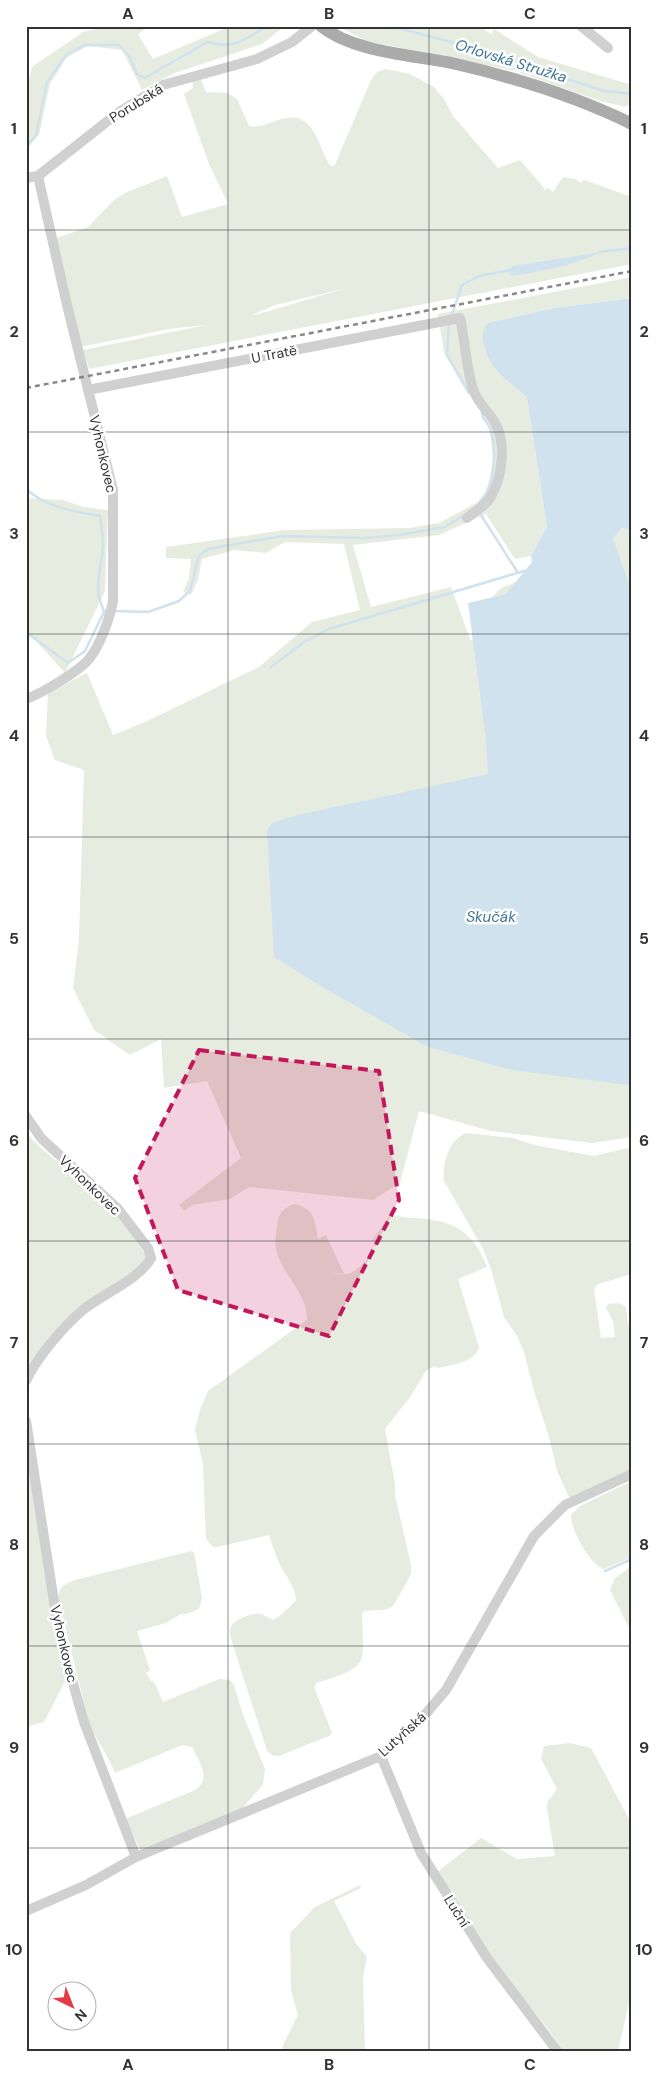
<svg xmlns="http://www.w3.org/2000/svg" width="658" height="2078" viewBox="0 0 658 2078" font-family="'DM Sans',sans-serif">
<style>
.green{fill:#e6ecdf;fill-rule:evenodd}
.water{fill:#cfe2ee}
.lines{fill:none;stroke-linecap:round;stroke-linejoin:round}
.stream{stroke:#cfe2ee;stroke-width:2.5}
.minor{stroke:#d0d0d0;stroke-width:10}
.major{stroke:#ababab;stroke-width:12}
.rail{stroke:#888;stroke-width:2.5;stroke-dasharray:5 4;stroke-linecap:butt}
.marked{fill:#c2185b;fill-opacity:0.2;stroke:#c2185b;stroke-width:4;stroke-dasharray:10 6;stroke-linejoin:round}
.grid{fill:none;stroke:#333;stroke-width:1;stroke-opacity:0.55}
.labels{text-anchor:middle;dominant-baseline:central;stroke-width:5;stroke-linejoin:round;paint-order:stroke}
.street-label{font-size:14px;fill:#333;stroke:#fff}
.water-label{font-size:15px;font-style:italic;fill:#3f7597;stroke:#fff}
.neatline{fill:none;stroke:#333;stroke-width:2}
.grid-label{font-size:16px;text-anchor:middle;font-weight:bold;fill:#333}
</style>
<rect width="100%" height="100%" fill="#fff"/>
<g class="green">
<polygon points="109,26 149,26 138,34 153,59 231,26 285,26 262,44 175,73 142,90 122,50 88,46 66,58 50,84 39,135 26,149 26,91 32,67 83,32"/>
<polygon points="337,26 478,26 491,34 494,29 538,57 629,84 632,80 632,102 626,107 600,101 515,71 367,41"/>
<path d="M386 69 410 74 434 87 444 99 453 116 498 168 520 160 545 189 543 192 548 188 553 192 563 177 575 179 581 183 584 180 632 197V264L89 369 83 350 206 325 169 329 80 347 57 238 88 227 114 200 125 193 167 176 182 217 228 204 209 164 184 94 193 88 192 80 200 77 206 92 227 93 237 99 249 126C257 128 267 124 275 121 312 107 315 137 329 164L334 167 371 80 377 72ZM343 289 259 314 252 315 275 305Z"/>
<polygon points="632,277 632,298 554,308 488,323 518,389 527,396 547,527 531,556 515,559 486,514 439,535 353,545 371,607 451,587 471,641 486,604 501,588 598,550 615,547 613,538 622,528 632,531 632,1076 628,1085 632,1085 632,1137 592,1143 491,1131 419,1111 400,1183 373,1200 249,1187 230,1199 192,1205 184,1211 179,1205 241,1158 207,1081 164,1088 161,1039 130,1055 94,1030 73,988 79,939 84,770 55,760 46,736 48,693 87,673 113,735 145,722 259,667 312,622 360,610 344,544 285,542 266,553 235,550 202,559 198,580 191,595 183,592 189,578 191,559 166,558 166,547 285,530 409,528 439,523 478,502 488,489 493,458 489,423 444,353 438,314"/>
<polygon points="26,498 63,500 83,507 108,510 105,591 65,673 35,640 26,635"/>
<polygon points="26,1133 40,1147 74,1176 81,1187 91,1192 95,1201 101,1198 124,1222 147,1257 146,1262 88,1303 26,1374 26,1246 28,1245 26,1245"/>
<path d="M466 1133 513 1138 534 1145 594 1156 632 1147V1274L599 1284 596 1286 594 1289 601 1338 615 1337 613 1321 606 1308 608 1304 618 1303 626 1307 628 1324 632 1332V1469L574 1497H569L557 1471 549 1437 534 1391 524 1352 517 1336 504 1317 491 1269 483 1249 444 1181C442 1163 449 1140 466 1133Z"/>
<path d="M294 1204C314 1208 315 1220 318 1239L326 1235 344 1274 333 1273C353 1280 365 1263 375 1247L373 1239 390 1215C399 1216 408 1218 417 1218 454 1221 473 1231 487 1267L458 1279 479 1347C476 1362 452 1365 438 1368L434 1366 426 1371 410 1397 385 1429 395 1484V1495L411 1565C411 1566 411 1572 411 1573 410 1577 394 1605 392 1607 385 1611 372 1610 364 1611L362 1614C364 1668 369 1666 316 1683L314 1687 332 1733 331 1735 279 1756H274L267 1751 231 1639C230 1635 229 1630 231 1626 235 1619 254 1612 261 1614 265 1615 268 1618 273 1620 281 1616 290 1607 296 1600 295 1585 285 1575 279 1563 275 1554 272 1544 269 1535L217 1547H213L206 1539 203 1464 195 1430 200 1410 208 1391 307 1320C308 1295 284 1276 277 1253 274 1245 276 1235 277 1226 278 1214 283 1208 294 1204Z"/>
<polygon points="26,1424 66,1679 44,1722 26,1727"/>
<path d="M632 1481V1557L604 1569C590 1565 570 1529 571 1515L580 1506Z"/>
<path d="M191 1551 194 1552 202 1598 199 1609 186 1614H181L166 1623 137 1631 150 1670 146 1673 151 1681 154 1682 163 1702 219 1679 230 1680 234 1685 243 1715 265 1769 263 1784 243 1808 141 1851 125 1819 195 1790C212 1779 199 1761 192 1747L182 1745 115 1773C108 1755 97 1741 89 1723L58 1597C60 1586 64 1584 75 1580Z"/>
<polygon points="632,1566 632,1634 610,1590 615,1578"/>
<polygon points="570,1743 591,1748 629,1819 632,1819 632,1997 630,1998 618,2052 564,2052 549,2030 495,1964 436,1873 481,1838 517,1859 555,1856 547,1809 548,1799 550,1799 557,1789 541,1759 544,1746"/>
<polygon points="360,1885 361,1888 334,1901 357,1945 367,1957 363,1977 365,2052 284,2052 282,2047 298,2015 291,1990 290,1933 315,1907"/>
</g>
<g class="water">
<path d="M602 252C571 266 544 271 511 276L508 271 512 266Z"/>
<path d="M632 298V531L622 528 613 538 632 593V1085H628L512 1070 428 1047 331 992 274 957 267 830 272 823 298 815 488 774 486 739 468 603 506 594 532 562 531 556 547 527 527 397C507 379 491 372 484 345 482 337 482 329 488 323L554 308Z"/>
</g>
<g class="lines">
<g class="stream">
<polyline points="390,26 459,44 604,91 632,94"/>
<path d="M26 148 36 135 47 82 67 54 85 45H119L129 56 137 74 145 78 207 42C234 49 244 41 266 26"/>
<polyline points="599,252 632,248"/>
<polyline points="451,317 462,285 479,276 510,270"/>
<polyline points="449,322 447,355 469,393"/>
<path d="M26 489C47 508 73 511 100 516 101 525 103 535 103 544 102 570 92 585 104 611H109"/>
<path d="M480 502C483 498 487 493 488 489 496 471 498 432 483 418L482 412"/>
<polyline points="479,512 518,573 527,570"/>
<polyline points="114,611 148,612 179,601 190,591 199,556 208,549 282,536 365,538 399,535 445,527 463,516"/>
<polyline points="26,632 68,663 85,651 104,612"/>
<polyline points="271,667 304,642 329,629 517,573"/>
<polyline points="605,1571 632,1559"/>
</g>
<g class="minor">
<polyline points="581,26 608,48"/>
<polyline points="26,178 38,176 119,112 163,85 257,59 292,42 312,26"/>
<path d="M88 390 460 318C465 340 466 367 473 389 477 402 487 410 494 421 507 442 503 477 490 498 485 506 474 512 467 518"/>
<path d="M26 699C41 694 79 671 89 659 100 646 110 617 113 601V490L67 305 38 176"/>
<path d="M26 1116 41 1138 118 1209 148 1248 151 1258C142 1277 102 1295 84 1309 64 1326 37 1357 26 1381"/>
<polyline points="26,1421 59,1634 84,1722 136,1857"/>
<polyline points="381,1756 421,1853 487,1958 558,2052"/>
<polyline points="26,1911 86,1885 136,1857 381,1756 417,1724 446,1690 534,1536 565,1505 632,1474"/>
</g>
<path class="major" d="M321 26C355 53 415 55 456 64 517 78 575 96 632 124"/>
<polyline class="rail" points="26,388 632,271"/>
</g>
<path class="marked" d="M199 1050 379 1071 399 1200 329 1336 178 1290 135 1178Z"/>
<path class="grid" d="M228 26V2052M429 26V2052M26 230H632M26 432H632M26 634H632M26 837H632M26 1039H632M26 1241H632M26 1444H632M26 1646H632M26 1848H632"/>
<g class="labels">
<g class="street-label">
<text transform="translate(136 103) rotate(-32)">Porubská</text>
<text transform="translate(274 354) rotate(-11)">U Tratě</text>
<text transform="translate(103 454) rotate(77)">Vyhonkovec</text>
<text transform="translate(90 1185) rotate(44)">Vyhonkovec</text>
<text transform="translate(64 1644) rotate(77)">Vyhonkovec</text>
<text transform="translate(402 1734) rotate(-42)">Lutyňská</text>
<text transform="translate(457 1911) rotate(58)">Luční</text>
</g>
<g class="water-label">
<text transform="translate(511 61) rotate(17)">Orlovská Stružka</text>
<text x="491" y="917">Skučák</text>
</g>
</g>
<rect width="658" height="2078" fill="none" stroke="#ffffff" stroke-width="55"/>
<g transform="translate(72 2006) rotate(137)"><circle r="24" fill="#ffffff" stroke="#adadad"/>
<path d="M0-4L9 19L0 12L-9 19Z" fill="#e63946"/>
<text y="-8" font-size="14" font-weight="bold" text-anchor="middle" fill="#333333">N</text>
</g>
<rect x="28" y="28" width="602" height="2022" class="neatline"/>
<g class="grid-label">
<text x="128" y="19">A</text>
<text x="329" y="19">B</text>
<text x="530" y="19">C</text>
<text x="14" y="134">1</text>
<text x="644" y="134">1</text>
<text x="14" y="337">2</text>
<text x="644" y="337">2</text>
<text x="14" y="539">3</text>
<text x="644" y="539">3</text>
<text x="14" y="741">4</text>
<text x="644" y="741">4</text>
<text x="14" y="944">5</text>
<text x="644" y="944">5</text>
<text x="14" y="1146">6</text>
<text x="644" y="1146">6</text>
<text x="14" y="1348">7</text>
<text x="644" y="1348">7</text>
<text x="14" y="1550">8</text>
<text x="644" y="1550">8</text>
<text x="14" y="1753">9</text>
<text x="644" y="1753">9</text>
<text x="14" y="1955">10</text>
<text x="644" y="1955">10</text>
<text x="128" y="2070">A</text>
<text x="329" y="2070">B</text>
<text x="530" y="2070">C</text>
</g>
</svg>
